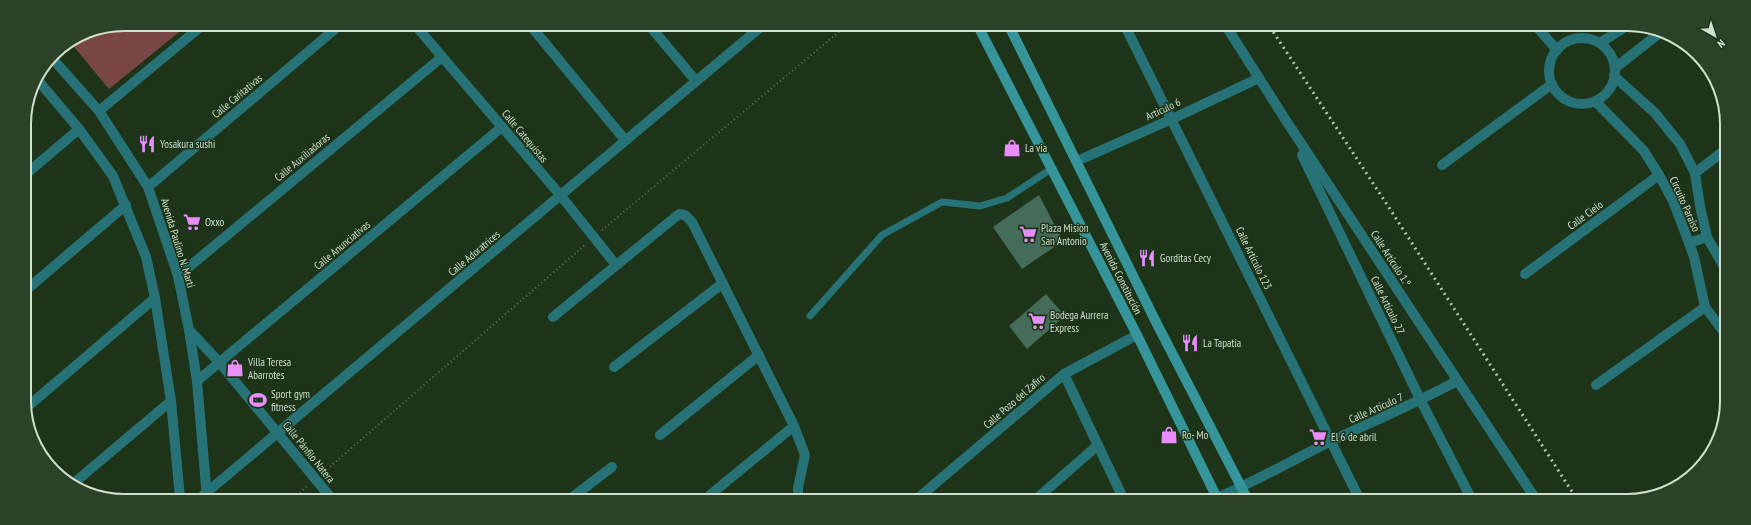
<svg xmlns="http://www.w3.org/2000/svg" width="1751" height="525" viewBox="0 0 1751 525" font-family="'PT Sans Narrow',sans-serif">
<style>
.green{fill:#794646}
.building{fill:#456c58}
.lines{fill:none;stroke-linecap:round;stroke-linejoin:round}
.path{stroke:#5f725b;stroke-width:2;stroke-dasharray:1 3;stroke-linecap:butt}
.service{stroke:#267276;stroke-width:7}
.minor{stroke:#267276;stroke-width:10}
.tertiary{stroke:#267276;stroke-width:10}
.secondary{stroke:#35959a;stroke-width:10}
.rail{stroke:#b3c2af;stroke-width:3;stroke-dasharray:2 4;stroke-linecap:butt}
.labels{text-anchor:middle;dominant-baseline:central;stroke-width:3;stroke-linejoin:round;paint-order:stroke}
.street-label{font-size:11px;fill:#d1dfce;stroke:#1d3419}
.poi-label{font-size:11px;fill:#d1dfce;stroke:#1d3419;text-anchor:start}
.rim{fill:none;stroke:#d1dfce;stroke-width:2}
</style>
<rect width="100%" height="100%" fill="#1d3419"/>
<polygon class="green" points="124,24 189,24 109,89 70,42 86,31"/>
<g class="building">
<polygon points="1039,195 1063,241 1022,269 993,227"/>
<polygon points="1046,294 1065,316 1027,349 1009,326"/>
</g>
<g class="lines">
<g class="path">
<polyline points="602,230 846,26"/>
<polyline points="324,472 585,245"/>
<polyline points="294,498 307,486"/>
</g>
<polyline class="service" points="810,316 882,235 942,202 980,206 1007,198 1051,169"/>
<g class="minor">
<polyline points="415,25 561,196 616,265"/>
<polyline points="530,25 625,140"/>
<polyline points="649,25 696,81"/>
<polyline points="1125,26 1360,500"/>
<polyline points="1226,26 1285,119 1537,501"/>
<polyline points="1537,27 1557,50"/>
<circle cx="1582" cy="71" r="33"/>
<polyline points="1600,43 1625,27"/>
<polyline points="51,57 99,111 148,187 178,276 189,330 197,381 207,498"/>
<polyline points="1615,68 1661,32"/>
<polyline points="1614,76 1655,113 1680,144 1695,173 1700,206 1707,237 1724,267"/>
<polyline points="36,78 79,129 113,176 146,257 155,298 171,401 180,498"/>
<polyline points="1595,101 1644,151 1659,175 1673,201 1689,243 1694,257 1705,307 1724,332"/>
<polyline points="99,111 204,24"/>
<polyline points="1302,155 1421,401 1472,500"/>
<polyline points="1077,161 1172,119 1259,78"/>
<polyline points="1442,165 1552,84"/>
<polyline points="1695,173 1725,150"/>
<polyline points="25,175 79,129"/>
<polyline points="148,187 341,24"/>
<polyline points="1689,243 1707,237"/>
<polyline points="1525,274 1659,175"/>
<polyline points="178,276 442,57"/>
<polyline points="25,291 126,205"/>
<polyline points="553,317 679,214 685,215 692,222 794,426 805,455 798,488 798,499"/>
<polyline points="189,330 220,363 331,498"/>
<polyline points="614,367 723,283"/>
<polyline points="1064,374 1124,500"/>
<polyline points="197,381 502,127"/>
<polyline points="1596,385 1705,307"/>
<polyline points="26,408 155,298"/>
<polyline points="660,435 759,355"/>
<polyline points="74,483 171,401"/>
<polyline points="710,495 794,426"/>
<path d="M1217 498C1256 481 1293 460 1331 441 1374 421 1416 403 1457 381"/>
<polyline points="570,499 612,467"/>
<polyline points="917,499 1064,374 1137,335"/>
<polyline points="1035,500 1098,445"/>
</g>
<polyline class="tertiary" points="200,498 763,25"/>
<g class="secondary">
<polyline points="978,26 1137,335 1218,500"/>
<polyline points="1009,26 1157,324 1248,500"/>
</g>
<polyline class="rail" points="1270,27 1388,206 1578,501"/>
</g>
<defs>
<g id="restaurant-bare" transform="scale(1.38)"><path d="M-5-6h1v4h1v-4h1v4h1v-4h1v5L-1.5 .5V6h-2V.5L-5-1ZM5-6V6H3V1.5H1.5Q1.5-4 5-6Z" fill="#e98dfd" stroke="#1d3419" stroke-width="2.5" paint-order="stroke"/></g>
<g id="shop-bare" transform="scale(1.38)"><path d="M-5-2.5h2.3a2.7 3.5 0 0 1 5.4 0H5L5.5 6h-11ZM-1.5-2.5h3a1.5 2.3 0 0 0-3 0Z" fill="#e98dfd" stroke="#1d3419" stroke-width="2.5" paint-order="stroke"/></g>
<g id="supermarket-bare" transform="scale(1.38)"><path d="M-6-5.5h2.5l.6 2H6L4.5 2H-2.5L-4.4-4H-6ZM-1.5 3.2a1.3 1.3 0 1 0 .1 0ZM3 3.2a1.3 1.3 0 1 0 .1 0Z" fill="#e98dfd" stroke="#1d3419" stroke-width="2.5" paint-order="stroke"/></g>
<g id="stadium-bare" transform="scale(1.38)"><path d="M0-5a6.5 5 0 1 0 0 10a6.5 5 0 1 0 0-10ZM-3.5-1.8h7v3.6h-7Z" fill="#e98dfd" stroke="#1d3419" stroke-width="2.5" paint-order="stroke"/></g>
</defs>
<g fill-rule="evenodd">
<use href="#restaurant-bare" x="147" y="144"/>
<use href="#shop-bare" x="1012" y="148"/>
<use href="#supermarket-bare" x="192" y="222"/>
<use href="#supermarket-bare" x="1028" y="234"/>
<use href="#restaurant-bare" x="1147" y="258"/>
<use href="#supermarket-bare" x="1037" y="321"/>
<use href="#restaurant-bare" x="1190" y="343"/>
<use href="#shop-bare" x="235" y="368"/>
<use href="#stadium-bare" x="258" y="400"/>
<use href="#shop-bare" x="1169" y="435"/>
<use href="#supermarket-bare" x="1318" y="437"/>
</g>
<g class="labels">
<g class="street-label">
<text transform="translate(237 96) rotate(-40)">Calle Caritativas</text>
<text transform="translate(1163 109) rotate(-25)">Articulo 6</text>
<text transform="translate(525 136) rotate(50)">Calle Catequistas</text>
<text transform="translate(302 157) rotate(-40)">Calle Auxiliadoras</text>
<text transform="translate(1685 204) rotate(66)">Circuito Paraíso</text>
<text transform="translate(1585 215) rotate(-36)">Calle Cielo</text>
<text transform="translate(178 243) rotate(73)">Avenida Paulino N. Martí</text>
<text transform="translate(342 245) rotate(-40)">Calle Anunciativas</text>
<text transform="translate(474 253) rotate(-40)">Calle Adoratrices</text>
<text transform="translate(1254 258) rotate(64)">Calle Artículo 123</text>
<text transform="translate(1391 258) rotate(57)">Calle Artículo 1.º</text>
<text transform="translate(1121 278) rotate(63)">Avenida Constitución</text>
<text transform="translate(1388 305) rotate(64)">Calle Artículo 27</text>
<text transform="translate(1014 401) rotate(-41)">Calle Pozo del Zafiro</text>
<text transform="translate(1376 408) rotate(-24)">Calle Artículo 7</text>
<text transform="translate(309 452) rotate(51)">Calle Pánfilo Natera</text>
</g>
<g class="poi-label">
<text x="160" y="144">Yosakura sushi</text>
<text x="1025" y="148">La via</text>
<text x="205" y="222">Oxxo</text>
<text x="1041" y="228">Plaza Mision<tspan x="1041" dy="13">San Antonio</tspan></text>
<text x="1160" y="258">Gorditas Cecy</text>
<text x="1050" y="315">Bodega Aurrera<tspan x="1050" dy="13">Express</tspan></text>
<text x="1203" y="343">La Tapatia</text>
<text x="248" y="362">Villa Teresa<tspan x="248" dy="13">Abarrotes</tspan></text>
<text x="271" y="394">Sport gym<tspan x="271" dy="13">fitness</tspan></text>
<text x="1182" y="435">Ro- Mo</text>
<text x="1331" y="437">El 6 de abril</text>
</g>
</g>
<path d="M0 0H1751V525H0ZM124 31H1627A93 93 0 0 1 1720 124V401A93 93 0 0 1 1627 494H124A93 93 0 0 1 31 401V124A93 93 0 0 1 124 31Z" fill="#2b4227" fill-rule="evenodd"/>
<path class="rim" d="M124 31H1627A93 93 0 0 1 1720 124V401A93 93 0 0 1 1627 494H124A93 93 0 0 1 31 401V124A93 93 0 0 1 124 31Z"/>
<g transform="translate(1715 36) rotate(141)" stroke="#1d3419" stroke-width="3" paint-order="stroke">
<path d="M0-3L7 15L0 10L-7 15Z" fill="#d1dfce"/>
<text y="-6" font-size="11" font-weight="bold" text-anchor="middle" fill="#d1dfce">N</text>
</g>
</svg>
